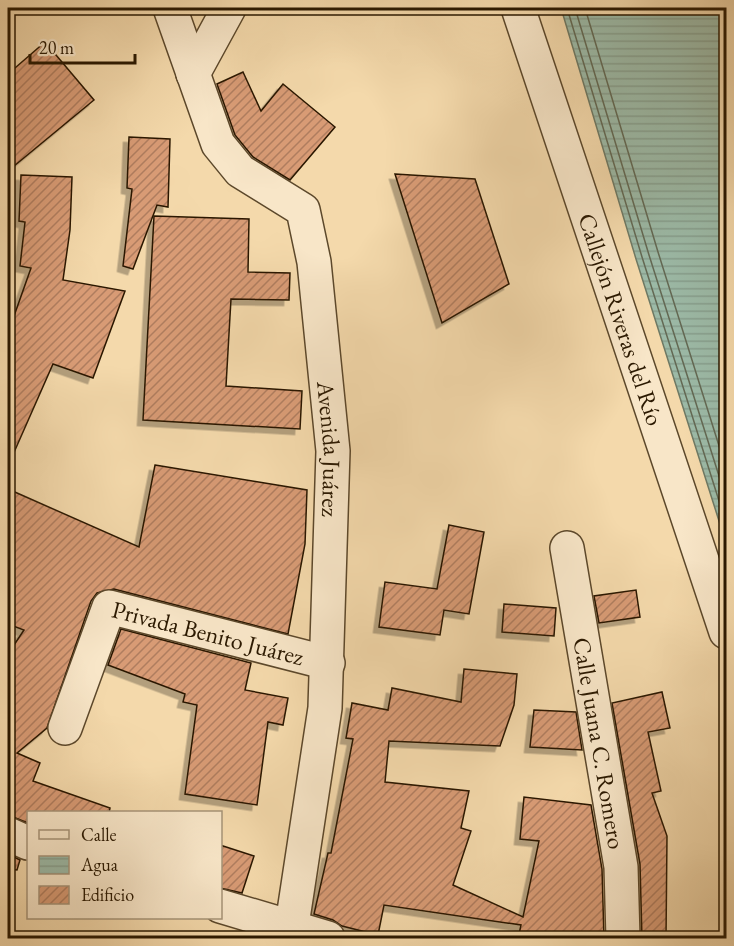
<svg xmlns="http://www.w3.org/2000/svg" width="734" height="946" viewBox="0 0 734 946" font-family="'EB Garamond',serif">
<style>
.water{fill:url(#water-rules);stroke:#6e7964;stroke-width:1.5}
.lines{fill:none;stroke-linecap:round;stroke-linejoin:round}
.shore{stroke:#636954;stroke-width:1.5}
.building{fill:url(#building-hatch);stroke:#2a1800;stroke-width:1.5;filter:url(#shadow)}
.minor-casing{stroke:#5c482b;stroke-width:36}
.minor{stroke:#f8e6c8;stroke-width:33}
.labels{text-anchor:middle;dominant-baseline:central;stroke-width:4.5;stroke-linejoin:round;paint-order:stroke}
.street-label{font-size:24px;fill:#2a1800;stroke:#f8e6c8}
</style>
<defs>
<pattern id="water-rules" width="6" height="5" patternUnits="userSpaceOnUse" patternTransform="scale(1.5)"><rect width="6" height="5" fill="#9cbaa7"/><path d="M0 2.5h6" fill="none" stroke="#879f8e"/></pattern>
<pattern id="building-hatch" width="6" height="6" patternUnits="userSpaceOnUse" patternTransform="scale(1.5)"><rect width="6" height="6" fill="#d89b75"/><path d="M-1 1l2-2M0 6l6-6M5 7l2-2" fill="none" stroke="#af7d5e"/></pattern>
<filter id="shadow"><feDropShadow dx="-5.5" dy="5.5" stdDeviation="0" flood-color="#0004"/></filter>
</defs>
<rect width="100%" height="100%" fill="#f4d9ab"/>
<filter id="stains"><feTurbulence type="fractalNoise" baseFrequency=".00333" numOctaves="4"/><feColorMatrix values="0 0 0 0 .2 0 0 0 0 .09 0 0 0 0 .02 0 0 0 .5 -.17"/></filter>
<radialGradient id="worn" r=".72"><stop offset=".6" stop-color="#630" stop-opacity="0"/><stop offset="1" stop-color="#630" stop-opacity=".3"/></radialGradient>
<polygon class="water" points="561,8 726,8 726,543 636,259"/>
<g class="lines">
<g class="shore">
<polyline points="567,8 642,257 726,523"/>
<polyline points="575,8 649,255 726,498"/>
<polyline points="585,8 658,252 726,468"/>
</g>
</g>
<g class="building">
<polygon points="45,42 94,100 8,171 8,74"/>
<polygon points="243,72 261,111 283,84 335,127 290,180 253,157 235,135 217,84"/>
<polygon points="129,137 170,139 168,207 157,205 133,269 123,266 132,189 127,188"/>
<polygon points="395,174 475,179 509,284 442,323"/>
<polygon points="21,175 72,177 70,230 63,280 125,291 93,378 53,364 8,466 8,333 31,268 20,266 25,222 19,221"/>
<polygon points="154,216 249,219 248,272 290,273 289,300 231,299 226,386 302,391 300,429 143,420"/>
<polygon points="155,465 307,490 305,544 288,634 114,589 97,593 91,601 47,728 17,753 40,763 33,781 110,808 109,813 28,813 28,823 8,815 8,654 24,630 8,624 8,489 139,547"/>
<polygon points="449,525 484,532 469,614 444,610 440,635 379,627 385,582 437,589"/>
<polygon points="636,590 640,617 599,623 594,596"/>
<polygon points="504,604 556,608 554,636 502,632"/>
<polygon points="121,629 251,663 245,690 288,698 283,725 268,722 257,805 185,794 197,705 183,702 185,694 108,665"/>
<polygon points="464,669 517,674 514,705 500,746 389,741 385,782 469,791 461,828 471,831 453,885 523,917 539,841 520,839 524,797 591,805 602,869 604,939 518,939 521,925 384,905 378,935 342,926 333,920 314,914 328,853 331,853 353,739 346,738 352,703 388,710 392,688 461,702"/>
<polygon points="662,692 670,728 648,732 661,791 652,793 667,836 666,939 642,939 640,864 612,703"/>
<polygon points="534,710 576,712 582,750 530,747"/>
<polygon points="220,845 254,856 242,893 220,888"/>
<polygon points="8,854 20,860 17,870 8,869"/>
</g>
<g class="lines">
<g class="minor-casing">
<g id="minor">
<path id="s1" d="M170 8 218 144 240 171 303 210 314 262 333 451 325 708 290 938"/>
<path id="s2" d="M518 8 726 632"/>
<polyline points="193,74 229,8"/>
<path id="s3" d="M567 548 621 867 623 938"/>
<path id="s4" d="M65 728 109 607 328 663"/>
<polyline points="8,834 28,843"/>
<polyline points="220,906 328,938"/>
</g>
</g>
<use href="#minor" class="minor"/>
</g>
<g class="labels">
<g class="street-label">
<text stroke="none"><textPath href="#s2" startOffset="328">Callejón Riveras del Río</textPath></text>
<text stroke="none"><textPath href="#s1" startOffset="494">Avenida Juárez</textPath></text>
<text stroke="none"><textPath href="#s4" startOffset="231">Privada Benito Juárez</textPath></text>
<text stroke="none"><textPath href="#s3" startOffset="198">Calle Juana C. Romero</textPath></text>
</g>
</g>
<rect width="734" height="946" fill="none" stroke="#f4d9ab" stroke-width="30"/>
<rect x="9" y="9" width="716" height="928" fill="none" stroke="#2a1800" stroke-width="3"/>
<rect x="15" y="15" width="704" height="916" fill="none" stroke="#2a1800" stroke-width="1.5"/>
<rect x="27" y="811" width="195" height="108" fill="#f8e6c8" stroke="#a69478" stroke-width="1.5"/>
<rect x="39" y="830" width="30" height="9" fill="#f8e6c8" stroke="#a69478" stroke-width="1.5"/>
<text x="81" y="841" font-size="18" fill="#2a1800">Calle</text>
<rect x="39" y="856" width="30" height="18" fill="url(#water-rules)" stroke="#a69478" stroke-width="1.5"/>
<text x="81" y="871" font-size="18" fill="#2a1800">Agua</text>
<rect x="39" y="886" width="30" height="18" fill="url(#building-hatch)" stroke="#a69478" stroke-width="1.5"/>
<text x="81" y="901" font-size="18" fill="#2a1800">Edificio</text>
<path d="M30 54v9h105v-9" fill="none" stroke="#2a1800" stroke-width="3"/>
<text x="39" y="54" font-size="18" fill="#2a1800" stroke="#f8e6c8" stroke-width="4.5" paint-order="stroke">20 m</text>
<rect width="100%" height="100%" filter="url(#stains)"/>
<rect width="100%" height="100%" fill="url(#worn)"/>
</svg>
